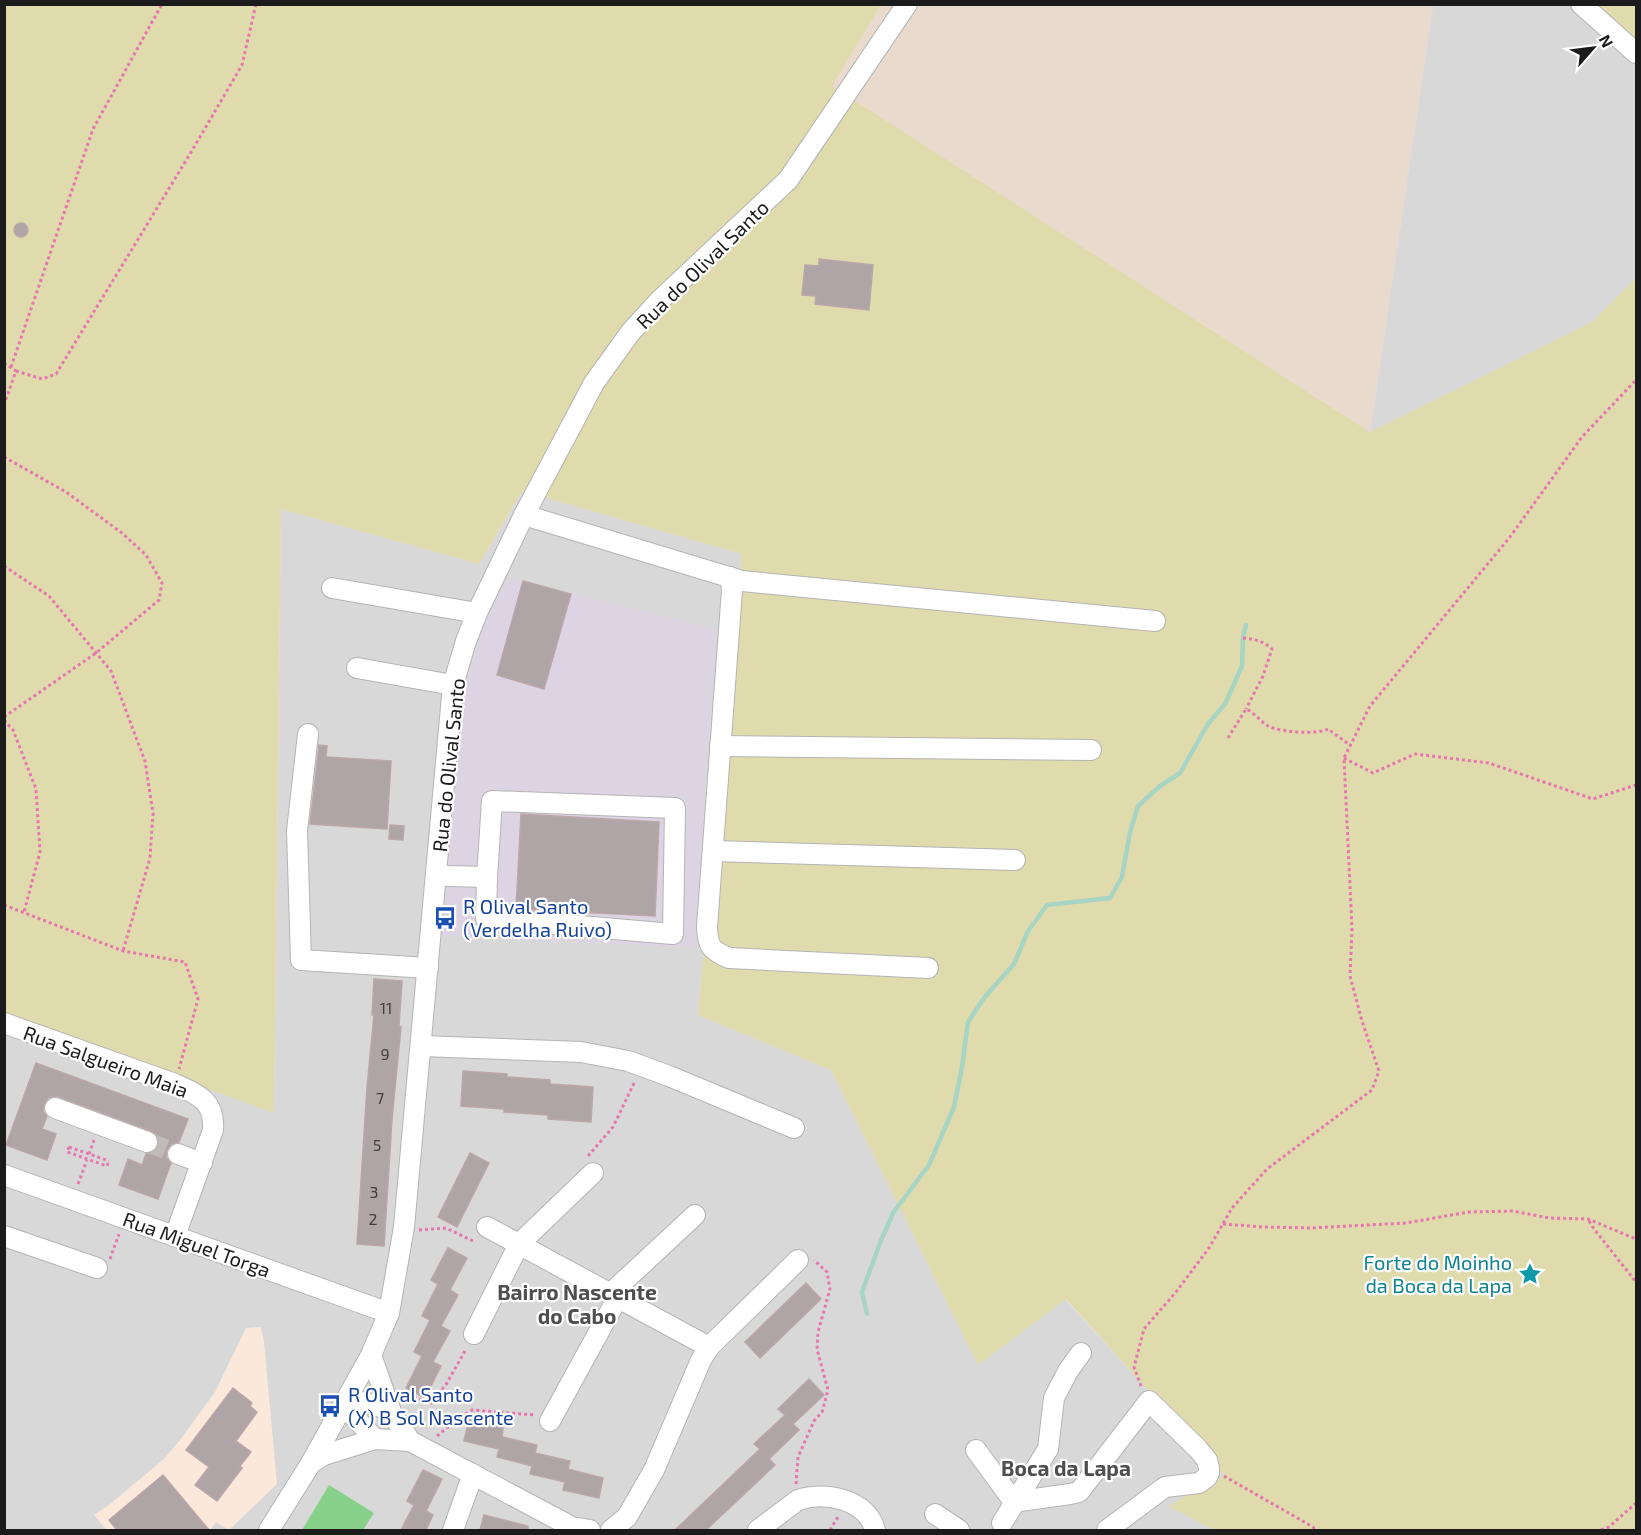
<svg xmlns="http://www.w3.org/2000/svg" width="1641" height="1535" viewBox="0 0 1641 1535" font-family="'Exo 2',sans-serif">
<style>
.residential{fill:#d9d8d8}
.industrial{fill:#ddd4e3}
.education{fill:#fae8db}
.farmland{fill:#e8dbce}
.grass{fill:#e0dbad}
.pitch{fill:#88d18a}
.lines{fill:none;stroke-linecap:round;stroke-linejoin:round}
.stream{stroke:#a7d4c3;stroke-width:4.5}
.building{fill:#b0a5a6;stroke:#bba6a9;stroke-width:1.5}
.minor-tunnel{stroke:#c1bab9;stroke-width:20;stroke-dasharray:20 10;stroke-linecap:butt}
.minor-casing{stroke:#b4b4b4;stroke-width:22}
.path{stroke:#e776ae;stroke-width:3;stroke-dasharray:3 3;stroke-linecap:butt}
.minor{stroke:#fff;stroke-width:20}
.labels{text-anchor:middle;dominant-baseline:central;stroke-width:4.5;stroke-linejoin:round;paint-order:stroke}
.number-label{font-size:16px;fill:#403e3e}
.street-label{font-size:20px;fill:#1b1b1b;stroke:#fff}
.transit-label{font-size:20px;fill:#164399;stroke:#fff;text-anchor:start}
.culture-label{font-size:20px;fill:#0d838f;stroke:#fff;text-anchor:end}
.neighbourhood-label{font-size:21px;font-weight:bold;fill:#4e4e4e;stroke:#fff}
</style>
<rect width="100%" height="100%" fill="#ebe2e1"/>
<g class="residential">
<polygon points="1433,5 1580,5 1636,52 1636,278 1592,322 1370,432"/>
<polygon points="522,491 742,554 698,1015 831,1070 978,1364 1065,1299 1225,1475 1169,1506 1214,1530 5,1530 4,1015 274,1112 281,509 479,564"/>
</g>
<polygon class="industrial" points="508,578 714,629 696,947 443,936 459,721 469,676 486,620"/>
<polygon class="education" points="261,1327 264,1342 277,1484 229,1530 216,1522 210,1530 107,1530 94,1515 109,1505 164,1459 180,1440 215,1392 246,1328"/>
<polygon class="farmland" points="881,5 1433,5 1370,432 831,86"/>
<g class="grass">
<polygon points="4,5 881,5 832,86 1370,432 1592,322 1636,278 1636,1530 1214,1530 1168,1506 1224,1475 1066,1299 978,1365 831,1070 698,1015 742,554 522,491 479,564 281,509 274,1113 5,1015"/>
<polygon points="1580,5 1636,5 1636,52"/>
</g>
<polygon class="pitch" points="329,1485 374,1513 363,1530 302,1530"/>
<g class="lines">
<polyline class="stream" points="867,1314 862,1292 880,1243 893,1213 929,1165 954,1107 962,1067 968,1022 984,998 1014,964 1028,931 1047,905 1110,898 1122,877 1130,832 1138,806 1160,786 1180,773 1208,724 1225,704 1242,666 1243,638 1246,625"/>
</g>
<g class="building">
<circle cx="21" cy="230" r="7"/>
<polygon points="819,259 873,265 869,310 815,304 816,296 802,295 805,265 819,266"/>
<polygon points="523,581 571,594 544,689 497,675"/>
<polygon points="319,745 327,746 326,757 391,761 387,829 310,824"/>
<polygon points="521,814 659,822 655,916 516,909"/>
<polygon points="390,825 404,826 403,840 389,839"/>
<polygon points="374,979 402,981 399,1026 401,1027 392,1119 384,1246 357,1244 367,1087 374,1015 372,1015"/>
<polygon points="36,1063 188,1119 179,1142 171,1144 167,1150 166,1157 171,1163 158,1199 119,1185 128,1159 142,1165 146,1154 155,1151 158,1146 159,1141 156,1134 151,1131 59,1097 54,1096 48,1098 44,1104 43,1111 47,1116 42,1129 56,1134 47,1160 6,1145"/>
<polygon points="463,1071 507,1074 507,1077 550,1080 550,1084 593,1087 591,1122 548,1119 548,1115 504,1112 504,1109 461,1106"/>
<polygon points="470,1153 489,1163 457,1227 438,1217"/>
<polygon points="448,1248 467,1258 450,1290 458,1295 441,1326 450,1331 433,1362 441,1366 425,1398 406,1388 422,1356 414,1352 430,1320 422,1316 438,1284 431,1280"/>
<polygon points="806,1283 821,1299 760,1358 745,1342"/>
<polygon points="809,1379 824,1395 793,1424 799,1430 769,1459 775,1465 706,1530 675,1530 760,1449 754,1444 785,1415 778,1409"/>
<polygon points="233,1388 252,1403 250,1406 257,1412 236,1441 251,1452 240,1466 242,1468 217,1501 195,1485 209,1467 186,1450"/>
<polygon points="469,1420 503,1428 502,1437 537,1445 535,1453 570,1461 568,1469 603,1478 599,1498 563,1490 565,1482 530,1474 532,1466 497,1457 499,1449 464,1441"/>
<polygon points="423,1470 442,1479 426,1511 433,1515 426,1530 401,1530 414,1505 407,1501"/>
<polygon points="163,1475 209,1530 117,1530 109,1520"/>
<polygon points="484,1515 528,1526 528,1530 480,1530"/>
</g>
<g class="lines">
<polyline class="minor-tunnel" points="147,1142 178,1154"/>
<g class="minor-casing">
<g id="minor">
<polyline points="1581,4 1636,53"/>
<polyline points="524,515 742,581 1155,621"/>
<path d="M730 577 732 590 707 927C708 946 710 950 729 958L928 968"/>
<polyline points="332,588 477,613"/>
<polyline points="357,668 453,685"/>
<polyline points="308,734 297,831 301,960 428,968"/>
<polyline points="720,746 1091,750"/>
<polyline points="713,851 1015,860"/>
<polyline points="437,875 449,876 487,877 486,918 673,934 675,808 492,801 487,877"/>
<path d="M4 1023 175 1084C199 1095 215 1101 213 1130L175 1236"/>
<polyline points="421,1046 581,1052 628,1061 669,1076 794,1128"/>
<polyline points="55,1108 147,1142"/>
<polyline points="178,1154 202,1163"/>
<polyline points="4,1175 389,1313"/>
<polyline points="487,1227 709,1347"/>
<polyline points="4,1236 97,1268"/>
<polyline points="610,1294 695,1215"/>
<polyline points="474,1334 519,1244 593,1173"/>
<polyline points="371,1355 391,1412"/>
<polyline points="348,1399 381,1407 391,1412 410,1441"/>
<polyline points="344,1406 375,1439"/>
<polyline points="550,1421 618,1297"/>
<polyline points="976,1450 1014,1502"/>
<polyline points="311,1463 324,1455 375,1439 410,1441 572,1527 590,1530"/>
<polyline points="1014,1502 1070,1494 1079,1492 1149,1401 1198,1449 1207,1460 1209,1468 1209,1473 1207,1477 1199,1483 1165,1487 1107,1530"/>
<polyline points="935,1514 959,1530"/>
<polyline points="1002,1523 1048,1449 1054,1398 1068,1371 1081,1353"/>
<polyline points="269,1530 311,1463 371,1355 389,1313 404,1227 453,685 466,641 477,613 524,515 594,383 630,333 660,300 788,180 907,4"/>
<polyline points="453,1530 473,1474"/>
<polyline points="611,1530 627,1517 654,1470 701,1360 709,1347 798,1260"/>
<path d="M758 1530 798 1500C825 1491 867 1499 875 1530"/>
</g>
</g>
<g class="path">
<polyline points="4,363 16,371 4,405"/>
<polyline points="11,367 93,129 162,4"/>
<polyline points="16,371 42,379 56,374 190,154 242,65 256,4"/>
<polyline points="4,457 66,492 122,533 146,555 162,583 159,600 96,653 4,717"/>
<polyline points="4,566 49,596 111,671 145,761 153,813 150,858 123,951"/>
<path d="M1243 638C1255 639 1263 641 1272 649L1263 676 1246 709"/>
<polyline points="4,720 13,730 36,789 40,852 24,912"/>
<path d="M1228 738 1246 709C1255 713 1260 721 1268 726 1279 732 1319 735 1328 729L1350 745"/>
<polyline points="1344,758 1373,773 1415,754 1489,763 1593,799 1636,785"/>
<polyline points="4,905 123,951 185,962 198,999 179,1069"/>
<polyline points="69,1147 67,1152 107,1166 109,1161"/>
<polyline points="69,1147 109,1161"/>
<polyline points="89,1154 94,1140"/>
<polyline points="588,1156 613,1127 635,1081"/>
<polyline points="78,1184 87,1160"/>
<polyline points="1589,1221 1594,1229 1636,1282"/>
<polyline points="1223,1224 1263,1227 1311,1228 1406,1223 1469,1212 1513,1211 1549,1218 1588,1219 1636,1239"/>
<polyline points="419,1230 446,1228 473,1241 475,1239"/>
<polyline points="110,1259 119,1234"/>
<polyline points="1141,1386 1134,1367 1144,1329 1176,1292 1209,1248 1232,1208 1267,1169 1372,1090 1379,1071 1362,1021 1350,976 1352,929 1344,758 1370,706 1510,537 1582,437 1636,380"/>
<polyline points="404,1402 410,1396 431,1403 447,1383 466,1349"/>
<polyline points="437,1436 459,1418 472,1410 535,1415"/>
<polyline points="1224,1476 1313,1527 1315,1530"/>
<polyline points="796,1484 798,1457 814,1421 822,1412 828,1390 817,1349 818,1332 830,1289 827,1272 814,1260"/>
<polyline points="830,1530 838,1517"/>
<polyline points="1601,1530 1609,1527 1636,1503"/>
</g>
<use href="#minor" class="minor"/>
</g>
<defs>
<g id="bus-bare" transform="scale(1.8)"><path d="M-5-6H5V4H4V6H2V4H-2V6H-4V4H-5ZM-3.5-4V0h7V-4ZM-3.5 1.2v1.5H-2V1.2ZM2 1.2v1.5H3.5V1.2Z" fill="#1a4fb4" stroke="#fff" stroke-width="2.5" paint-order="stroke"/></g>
<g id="sight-bare" transform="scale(1.8)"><path d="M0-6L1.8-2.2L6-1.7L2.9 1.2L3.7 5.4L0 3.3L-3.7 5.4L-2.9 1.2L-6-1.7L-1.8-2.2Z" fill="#0f9aa8" stroke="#fff" stroke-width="2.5" paint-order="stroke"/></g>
</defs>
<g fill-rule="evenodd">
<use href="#bus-bare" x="445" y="918"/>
<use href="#sight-bare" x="1530" y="1274"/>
<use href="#bus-bare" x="330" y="1406"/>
</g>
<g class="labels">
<g class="number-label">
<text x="386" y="1007">11</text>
<text x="385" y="1053">9</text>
<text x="380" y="1097">7</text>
<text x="377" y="1144">5</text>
<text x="374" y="1191">3</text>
<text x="373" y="1218">2</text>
</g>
<g class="street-label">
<text transform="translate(702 264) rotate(-44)">Rua do Olival Santo</text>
<text transform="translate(448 765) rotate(-84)">Rua do Olival Santo</text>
<text transform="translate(106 1061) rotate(20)">Rua Salgueiro Maia</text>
<text transform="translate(197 1244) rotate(20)">Rua Miguel Torga</text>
</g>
<g class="transit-label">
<text x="463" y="906">R Olival Santo<tspan x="463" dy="23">(Verdelha Ruivo)</tspan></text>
<text x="348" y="1394">R Olival Santo<tspan x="348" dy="23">(X) B Sol Nascente</tspan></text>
</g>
<g class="culture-label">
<text x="1512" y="1262">Forte do Moinho<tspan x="1512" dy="23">da Boca da Lapa</tspan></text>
</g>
<g class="neighbourhood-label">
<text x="577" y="1291">Bairro Nascente<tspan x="577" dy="24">do Cabo</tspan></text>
<text x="1066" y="1467">Boca da Lapa</text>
</g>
</g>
<rect width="1641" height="1535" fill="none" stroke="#1b1b1b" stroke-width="12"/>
<g transform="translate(1593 48) rotate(62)" stroke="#ffffff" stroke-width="4.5" paint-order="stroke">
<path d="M0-4.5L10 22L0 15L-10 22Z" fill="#1b1b1b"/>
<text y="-9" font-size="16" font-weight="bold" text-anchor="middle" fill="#1b1b1b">N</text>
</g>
</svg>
